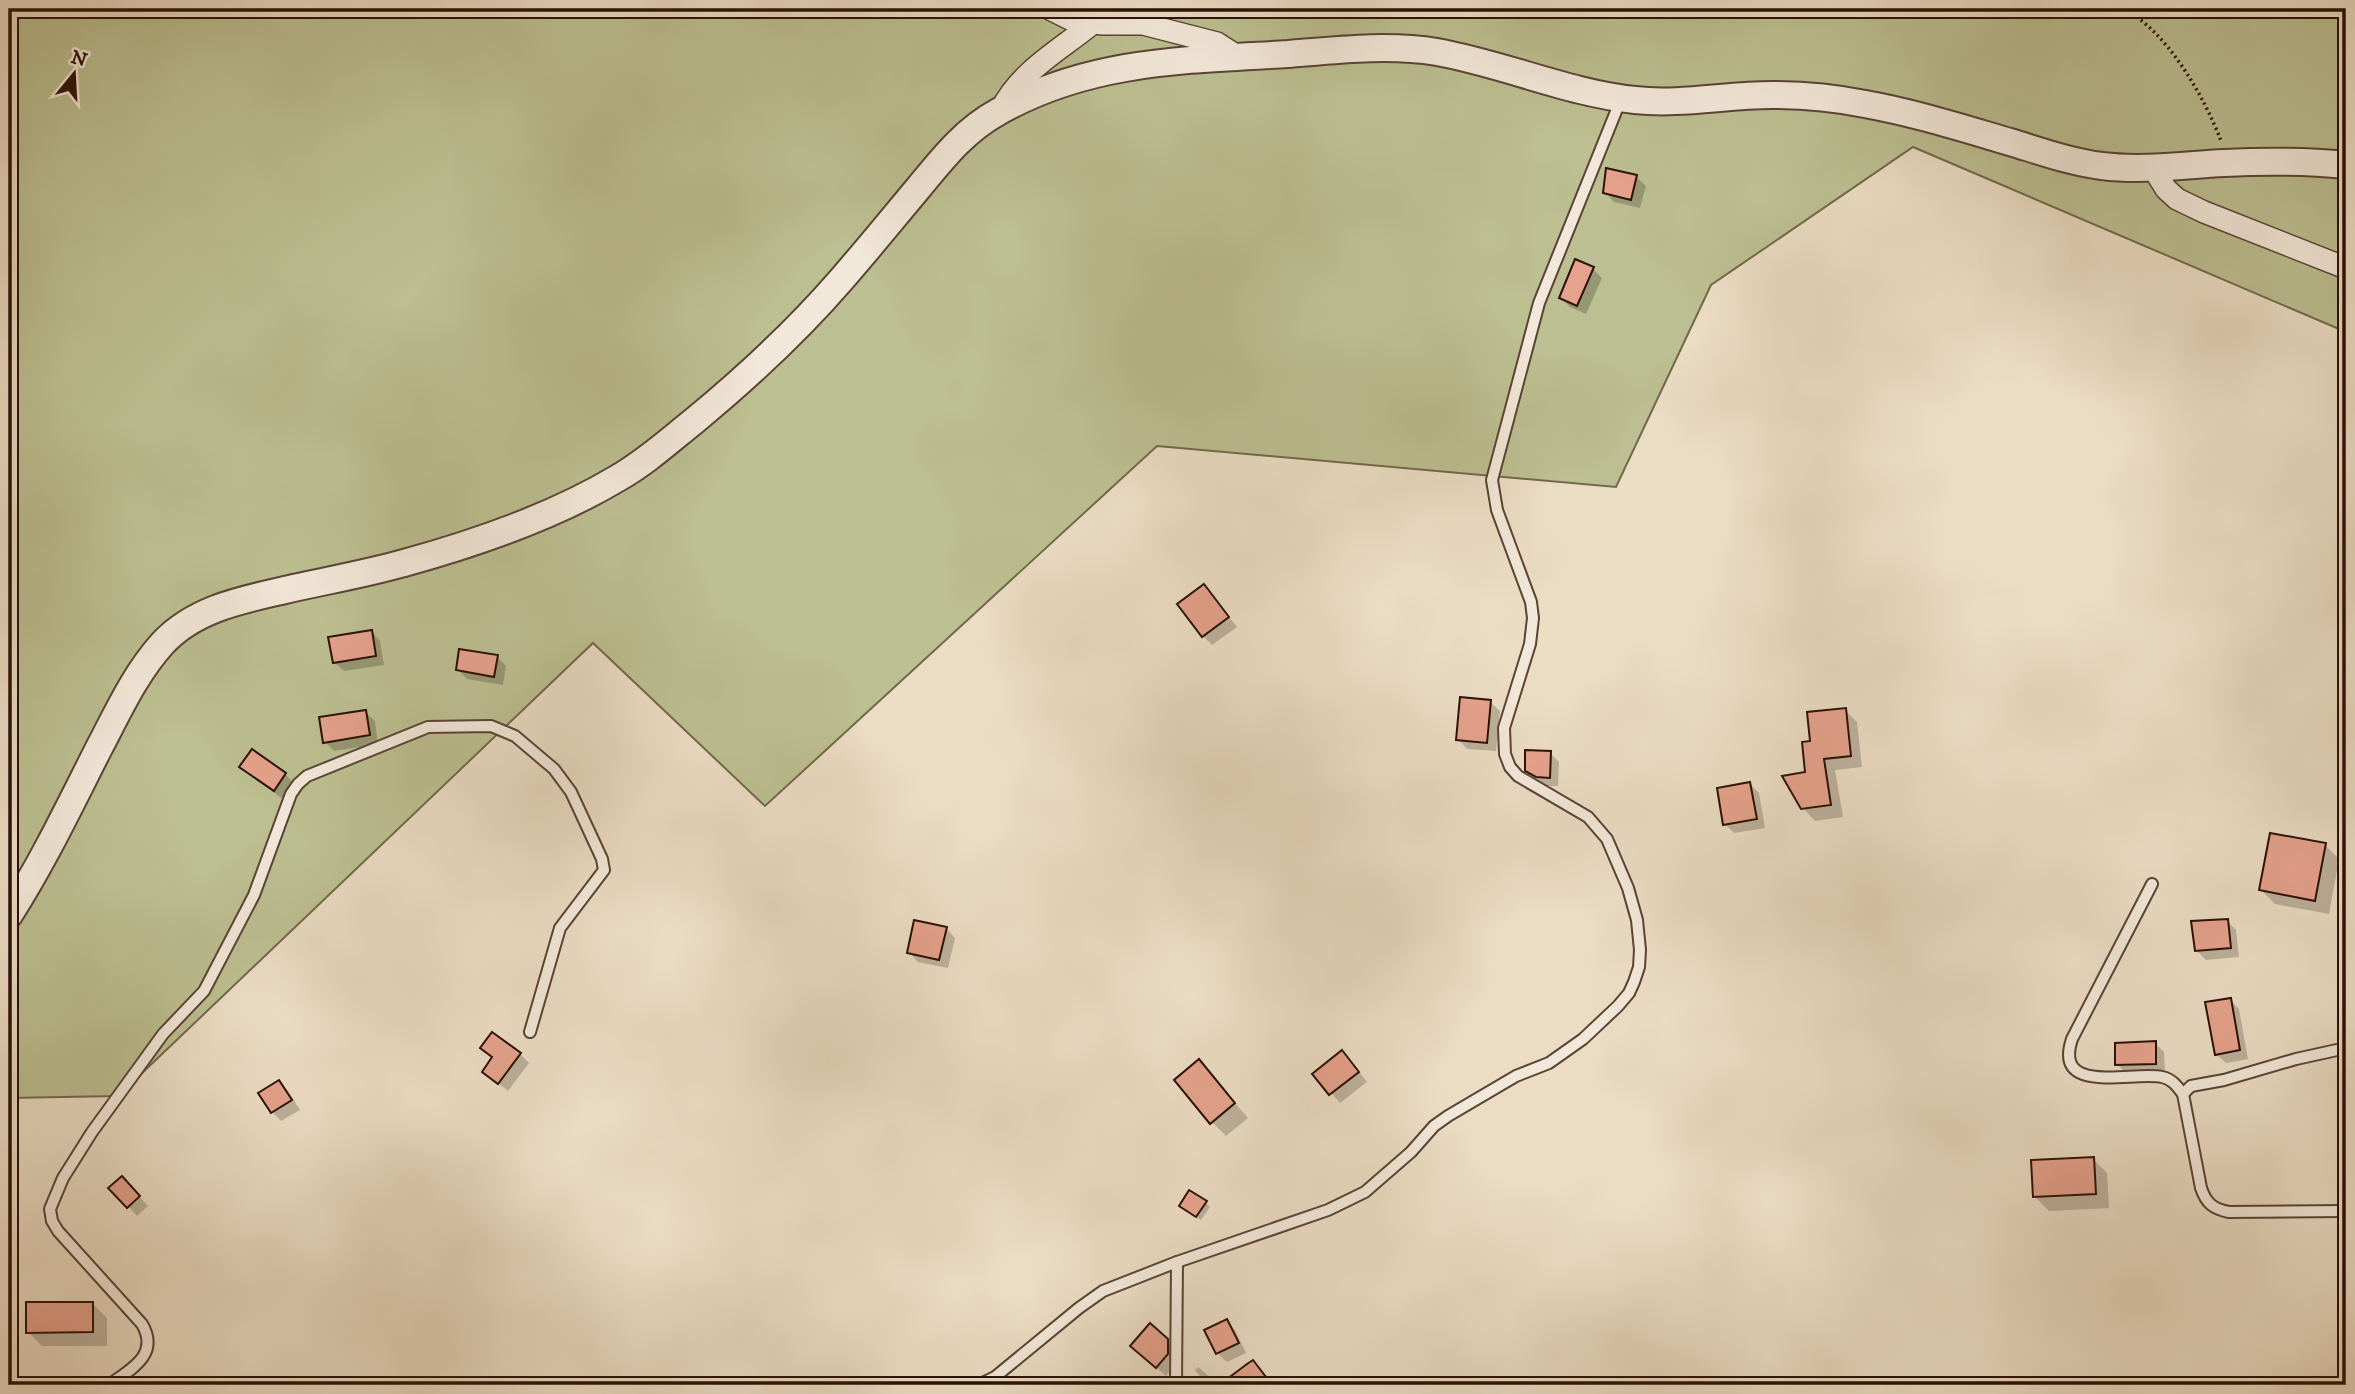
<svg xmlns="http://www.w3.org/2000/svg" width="2355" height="1394" viewBox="0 0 2355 1394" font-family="'IM FELL DW Pica',serif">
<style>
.green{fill:#bcbf91;stroke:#73684b;stroke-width:2}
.shadow{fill:#0003}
.building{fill:#e5a28c;stroke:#2a1005;stroke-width:2}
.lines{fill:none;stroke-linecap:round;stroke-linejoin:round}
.service-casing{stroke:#5a4335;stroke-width:14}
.minor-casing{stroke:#5a4335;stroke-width:24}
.tertiary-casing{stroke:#5a4335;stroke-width:30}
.path{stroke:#2a1005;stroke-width:3.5;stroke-dasharray:2 3.5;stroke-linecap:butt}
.service{stroke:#f2e8d9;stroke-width:10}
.minor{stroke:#f2e8d9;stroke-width:21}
.tertiary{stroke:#f2e8d9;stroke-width:26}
</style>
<rect width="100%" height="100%" fill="#ebdcc4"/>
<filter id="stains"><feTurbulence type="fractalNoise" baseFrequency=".00286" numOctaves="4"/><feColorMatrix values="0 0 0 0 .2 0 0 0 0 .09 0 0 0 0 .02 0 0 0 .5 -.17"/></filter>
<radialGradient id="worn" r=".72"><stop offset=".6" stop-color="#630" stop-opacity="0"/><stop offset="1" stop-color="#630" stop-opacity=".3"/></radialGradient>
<polygon class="green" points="9,9 2346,9 2346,332 1913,147 1711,285 1616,487 1157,446 765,806 593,643 118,1096 9,1098"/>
<g class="shadow">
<polygon points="1636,177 1646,186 1640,208 1614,202 1605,192"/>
<polygon points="1593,269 1602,278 1586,314 1570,307 1561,298"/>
<polygon points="1204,586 1237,627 1212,645 1203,636"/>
<polygon points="371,631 380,641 384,665 344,671 334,662"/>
<polygon points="497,657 506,666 503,685 467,679 458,670"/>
<polygon points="1490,702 1500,711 1496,751 1467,749 1458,739"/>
<polygon points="1845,710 1857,722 1862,767 1835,770 1843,817 1815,821 1803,808 1812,743"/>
<polygon points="365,712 375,721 378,744 334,751 325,742"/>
<polygon points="1550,753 1559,762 1558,786 1546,786 1526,770"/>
<polygon points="242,767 285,774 294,783 283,799 251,776"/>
<polygon points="1750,784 1759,793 1765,828 1734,833 1725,824"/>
<polygon points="2325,845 2339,859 2329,914 2275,904 2261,890"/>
<polygon points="2227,921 2236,930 2239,957 2206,960 2197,951"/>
<polygon points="946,928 955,938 948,968 918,962 909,952"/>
<polygon points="2230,1000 2239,1009 2248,1059 2226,1063 2216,1054"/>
<polygon points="2155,1043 2164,1052 2165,1072 2126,1073 2117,1064"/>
<polygon points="483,1048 520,1054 529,1063 508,1091 484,1072 493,1059"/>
<polygon points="1199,1062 1248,1118 1226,1136 1212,1122"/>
<polygon points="1351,1062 1367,1082 1340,1103 1315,1074"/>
<polygon points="279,1082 288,1091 300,1110 281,1121 272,1112 260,1093"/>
<polygon points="2093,1159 2107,1173 2109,1208 2049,1211 2034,1196"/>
<polygon points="122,1178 148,1206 137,1216 111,1188"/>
<polygon points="1206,1203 1210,1207 1201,1220 1185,1210"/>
<polygon points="93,1304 107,1318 107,1346 42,1346 28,1332"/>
<polygon points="1226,1321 1235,1330 1246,1353 1227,1362 1217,1353"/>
<polygon points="1167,1340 1177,1350 1177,1363 1166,1376 1142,1355"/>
<polygon points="1198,1367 1219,1385 1207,1385 1195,1370"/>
</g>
<g class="building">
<polygon points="1606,168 1637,175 1631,200 1603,193"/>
<polygon points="1575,259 1594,267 1577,306 1559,298"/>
<polygon points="1204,584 1229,617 1202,637 1177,604"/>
<polygon points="372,630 376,656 333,663 328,637"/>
<polygon points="459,649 498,655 494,677 456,670"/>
<polygon points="1460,697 1491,700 1487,743 1456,740"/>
<polygon points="1846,708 1851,756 1824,759 1831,805 1801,809 1782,776 1805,772 1802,742 1810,741 1807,712"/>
<polygon points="366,710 370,735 323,743 319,717"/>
<polygon points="252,749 286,773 274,791 239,767"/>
<polygon points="1525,750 1551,751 1550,778 1536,777 1525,771"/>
<polygon points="1750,782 1757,819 1723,825 1717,788"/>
<polygon points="2270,833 2326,843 2315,901 2259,890"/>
<polygon points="2228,919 2231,948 2195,951 2191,921"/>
<polygon points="914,920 947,927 939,960 907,953"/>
<polygon points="2231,998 2240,1050 2215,1055 2205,1002"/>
<polygon points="492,1032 521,1053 498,1084 482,1072 492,1057 480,1048"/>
<polygon points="2156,1041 2156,1064 2115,1065 2115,1043"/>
<polygon points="1342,1050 1359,1072 1329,1095 1312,1074"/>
<polygon points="1199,1059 1235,1103 1210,1124 1174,1080"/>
<polygon points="279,1080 292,1100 271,1113 258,1093"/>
<polygon points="2094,1157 2096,1194 2033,1197 2031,1160"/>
<polygon points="122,1176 140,1196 127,1208 108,1188"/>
<polygon points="1189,1190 1207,1201 1196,1217 1179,1206"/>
<polygon points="26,1302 93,1302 93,1332 26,1333"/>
<polygon points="1227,1319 1239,1343 1216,1354 1204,1330"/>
<polygon points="1150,1323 1168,1339 1168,1354 1156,1368 1130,1346"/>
<polygon points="1253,1360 1272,1385 1219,1385 1247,1364"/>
</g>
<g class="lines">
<g class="service-casing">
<g id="service">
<path d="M2152 884 2072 1039C2053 1096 2132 1071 2162 1077 2172 1079 2177 1086 2183 1094L2201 1188C2206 1203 2213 1209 2229 1212L2346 1211"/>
<polyline points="2183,1094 2191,1086 2224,1080 2296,1059 2346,1048"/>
<path d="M109 1385C131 1369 160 1355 142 1324L58 1231 52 1221 50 1209 63 1178 92 1132 163 1034 204 991 254 895 291 794 298 784 307 776 428 727 491 726 515 736 554 769 571 792 602 859 604 870 560 928 530 1032"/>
<polyline points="978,1385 995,1377 1079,1308 1103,1291 1177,1262 1328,1210 1365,1192 1411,1152 1434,1126 1448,1116 1516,1076 1549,1063 1583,1039 1618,1006 1629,993 1634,982 1639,967 1640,950 1637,920 1628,888 1607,839 1588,817 1518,776 1510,767 1505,754 1504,728 1530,644 1533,618 1531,602 1497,510 1492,480 1539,303 1621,99"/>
<polyline points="1176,1385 1177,1262"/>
</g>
</g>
<g class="minor-casing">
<g id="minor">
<polyline points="1050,9 1074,21 1103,24 1143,24 1217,43 1239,57"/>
<path d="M1001 110C1020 71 1060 50 1093 23"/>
<polyline points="2153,168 2166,189 2177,199 2204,212 2346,268"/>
</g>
</g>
<g class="tertiary-casing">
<path id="tertiary" d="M9 915C43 862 70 805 99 748 118 712 135 674 162 644 194 609 241 600 285 590 324 581 365 574 404 563 477 543 553 517 618 478 646 462 669 441 694 421 746 378 797 331 841 280 868 249 894 217 920 186 943 158 965 130 998 112 1089 60 1186 60 1288 54 1337 50 1388 44 1437 52 1504 64 1568 93 1635 100 1680 105 1726 95 1771 95 1802 95 1835 98 1865 104 1915 113 1962 128 2010 142 2040 151 2070 162 2102 166 2143 171 2183 165 2224 163 2264 161 2306 161 2346 165"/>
</g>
<path class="path" d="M2122 9C2165 27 2205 98 2221 141"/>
<use href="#service" class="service"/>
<use href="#minor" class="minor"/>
<use href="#tertiary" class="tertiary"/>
</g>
<rect width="2355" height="1394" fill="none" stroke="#ebdcc4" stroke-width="35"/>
<rect x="10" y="10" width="2334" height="1373" fill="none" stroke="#2a1005" stroke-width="3.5"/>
<rect x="18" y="18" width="2320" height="1359" fill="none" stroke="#2a1005" stroke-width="2"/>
<g transform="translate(74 74) rotate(18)" stroke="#f2e8d9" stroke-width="5" paint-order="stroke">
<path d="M0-5L12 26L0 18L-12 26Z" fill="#2a1005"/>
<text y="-10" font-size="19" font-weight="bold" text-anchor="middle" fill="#2a1005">N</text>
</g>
<rect width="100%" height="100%" filter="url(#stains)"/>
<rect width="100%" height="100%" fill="url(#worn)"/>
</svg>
